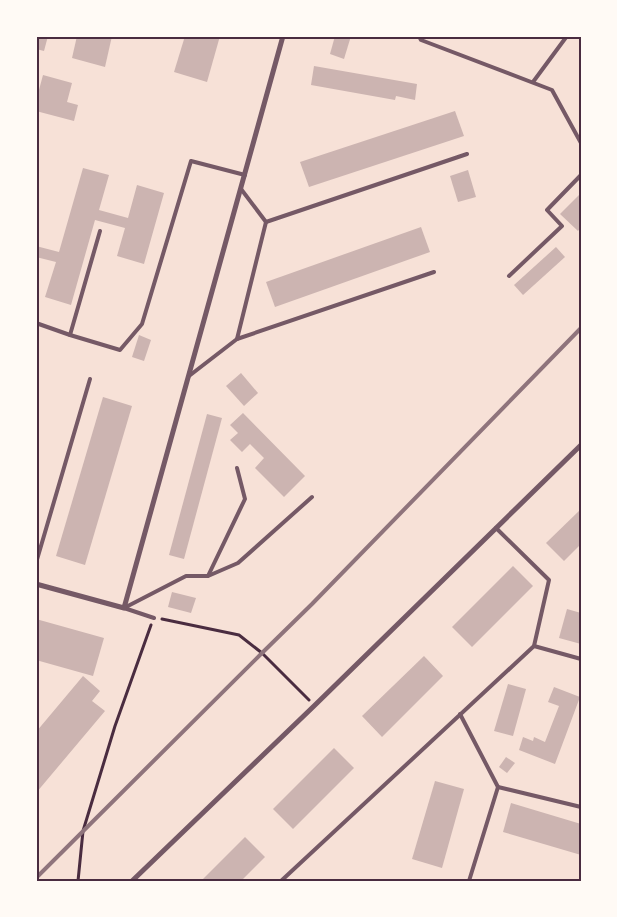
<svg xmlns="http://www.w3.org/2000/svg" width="617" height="917" viewBox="0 0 617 917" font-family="'Times New Roman',serif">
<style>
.building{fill:#ccb4b1}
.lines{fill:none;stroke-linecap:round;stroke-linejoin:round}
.path{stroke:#4a2c40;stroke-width:3}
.service{stroke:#755966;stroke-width:4}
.minor{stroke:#755966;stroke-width:5}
.rail{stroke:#8f747c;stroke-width:4}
.neatline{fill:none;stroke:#4a2c40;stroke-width:2}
</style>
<rect width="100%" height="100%" fill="#f7e1d7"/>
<g class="building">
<polygon points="36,36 48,36 44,51 36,49"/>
<polygon points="77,36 112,36 105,67 72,58"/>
<polygon points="185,36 220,36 207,82 174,72"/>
<polygon points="335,36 351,36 344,59 330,54"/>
<polygon points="314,66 417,84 415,100 396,96 395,100 311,85"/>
<polygon points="43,75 72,83 67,102 78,105 74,121 36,111 36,101"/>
<polygon points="455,111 464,136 309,187 300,162"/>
<polygon points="83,168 109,175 99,210 128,218 137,185 164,193 144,264 117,256 125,228 95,220 71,305 45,297 56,262 36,257 36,246 59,252"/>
<polygon points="468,170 476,197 458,202 450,176"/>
<polygon points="581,193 581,227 578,231 560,214"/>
<polygon points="421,227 430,252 275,307 266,282"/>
<polygon points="556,247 565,257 523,295 514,285"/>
<polygon points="139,335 151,340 144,361 132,357"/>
<polygon points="241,373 258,393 244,406 226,386"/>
<polygon points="103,397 132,406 85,565 56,556"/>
<polygon points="243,413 305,476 284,497 255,468 264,458 250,444 242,452 230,440 238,433 230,425"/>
<polygon points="207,414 222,418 184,559 169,555"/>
<polygon points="581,509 581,544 564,561 546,543"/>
<polygon points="513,566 533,586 472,647 452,627"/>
<polygon points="172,592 196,598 191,613 168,607"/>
<polygon points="567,609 581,613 581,644 559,638"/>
<polygon points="36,619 104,638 93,676 36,660"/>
<polygon points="424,656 443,676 382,737 362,716"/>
<polygon points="83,676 100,691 92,701 105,711 36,793 36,732"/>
<polygon points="508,684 526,689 513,736 494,731"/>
<polygon points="554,687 580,697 555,764 519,750 523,737 533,741 534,737 545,742 559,706 548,702"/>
<polygon points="334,748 354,768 293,829 273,809"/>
<polygon points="506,757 515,763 507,773 499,767"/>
<polygon points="435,781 464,789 442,868 412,859"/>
<polygon points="511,803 581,824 581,855 503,832"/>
<polygon points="245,837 265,857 241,881 201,881"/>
</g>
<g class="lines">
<g class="path">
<polyline points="162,619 239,635 262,653 309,700"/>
<polyline points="78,881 83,831 115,726 151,625"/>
</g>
<g class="service">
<polyline points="419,36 421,40 552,90 581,143"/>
<polyline points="533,82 567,36"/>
<polyline points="241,189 266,222 467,154"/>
<polyline points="509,276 562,226 547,210 581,175"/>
<polyline points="36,323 70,335 120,350 142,324 191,161 245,175"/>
<polyline points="70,335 100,231"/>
<polyline points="237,339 266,222"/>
<polyline points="189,376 237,339 434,272"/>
<polyline points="36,563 90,379"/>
<polyline points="208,576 238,563 312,497"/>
<polyline points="154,618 124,608 186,576 208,576 245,499 237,468"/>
<polyline points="534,646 581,659"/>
<polyline points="460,714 498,787 581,807"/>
<polyline points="281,881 534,646 549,580 496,528"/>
<polyline points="469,881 498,787"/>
</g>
<g class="minor">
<polyline points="36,584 124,608 283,36"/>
<polyline points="132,881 314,706 581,445"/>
</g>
<polyline class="rail" points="36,878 262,653 312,604 581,328"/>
</g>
<rect width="617" height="917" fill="none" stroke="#fffaf5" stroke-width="75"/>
<rect x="38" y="38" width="542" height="842" class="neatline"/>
</svg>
